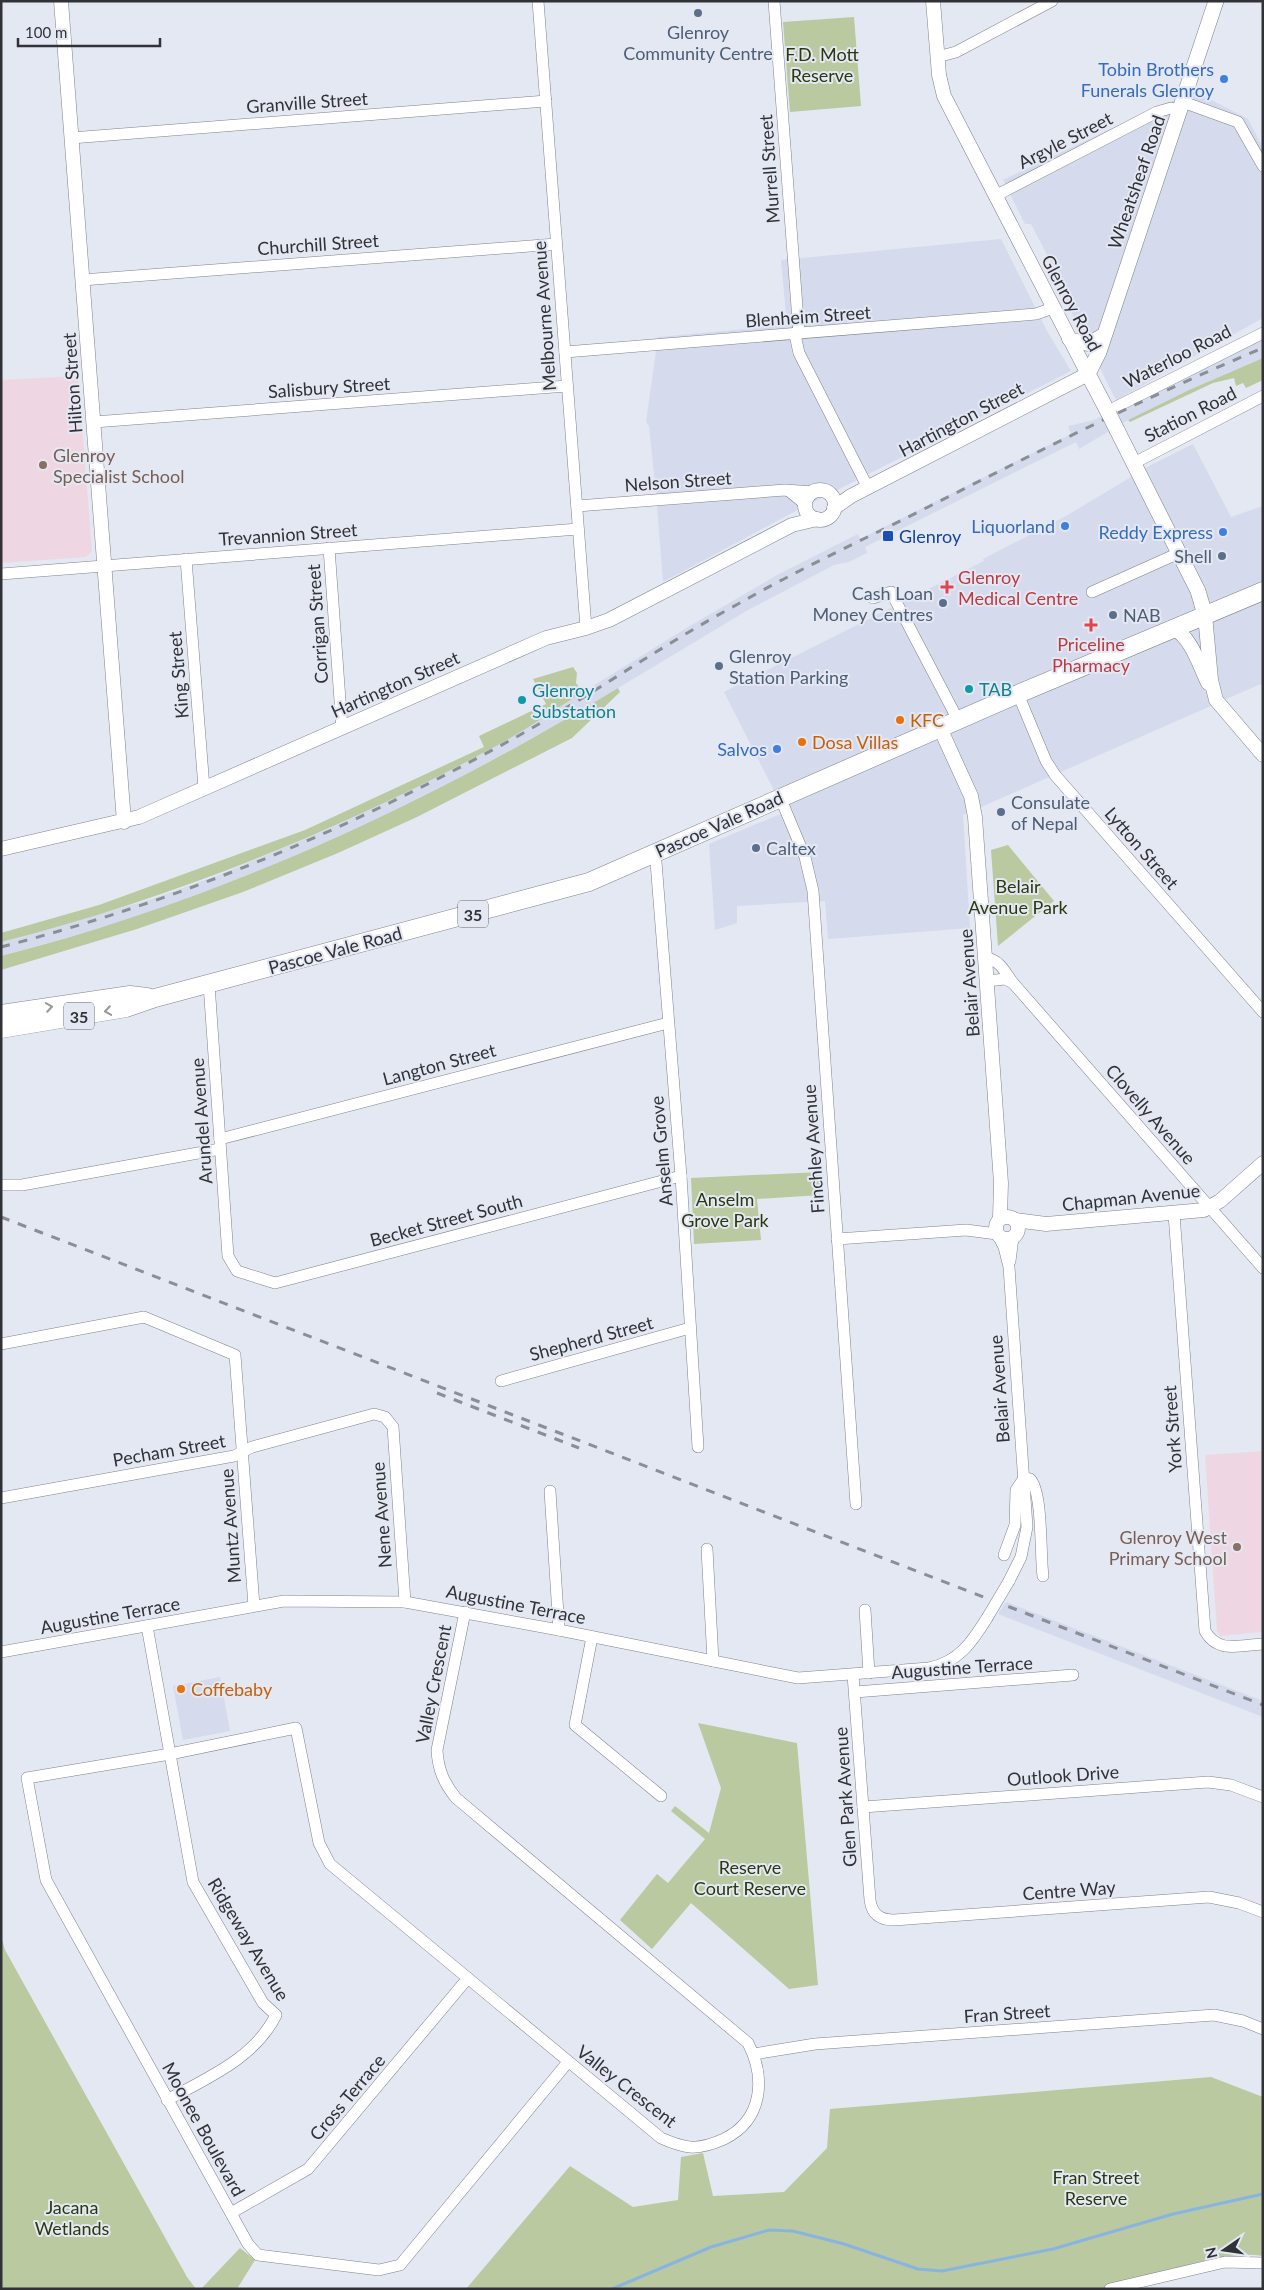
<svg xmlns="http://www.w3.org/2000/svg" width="1264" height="2290" viewBox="0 0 1264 2290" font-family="Lato,sans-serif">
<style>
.built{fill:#d5daed}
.education{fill:#eed7e2}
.green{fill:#bac9a0}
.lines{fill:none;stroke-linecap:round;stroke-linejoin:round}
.stream{stroke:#88b4e2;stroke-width:3}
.minor-casing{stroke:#7f828c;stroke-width:12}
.tertiary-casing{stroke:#7f828c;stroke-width:15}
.secondary-casing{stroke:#7f828c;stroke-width:16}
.primary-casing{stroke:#7f828c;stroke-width:19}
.minor{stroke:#fff;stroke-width:11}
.tertiary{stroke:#fff;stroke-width:14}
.secondary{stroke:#fff;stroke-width:15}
.primary{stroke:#fff;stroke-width:18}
.rail{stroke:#8c8e96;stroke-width:3;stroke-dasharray:9 9;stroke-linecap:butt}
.minor-bridge-casing{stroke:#7f828c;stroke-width:12;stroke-linecap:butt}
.secondary-bridge-casing{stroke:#7f828c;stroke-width:16;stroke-linecap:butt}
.minor-bridge{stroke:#fff;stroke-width:11}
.secondary-bridge{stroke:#fff;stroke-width:15}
.oneway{stroke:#98989b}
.service-dot{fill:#5c6f8a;stroke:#e4e8f3;stroke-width:2}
.shop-dot{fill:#3f7fe0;stroke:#e4e8f3;stroke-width:2}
.education-dot{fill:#8d6e63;stroke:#e4e8f3;stroke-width:2}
.transit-dot{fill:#1a4fb4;stroke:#e4e8f3;stroke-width:2}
.health-dot{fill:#e0444e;stroke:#e4e8f3;stroke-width:2}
.culture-dot{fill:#0f9aa8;stroke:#e4e8f3;stroke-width:2}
.food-dot{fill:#e8710a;stroke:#e4e8f3;stroke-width:2}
.labels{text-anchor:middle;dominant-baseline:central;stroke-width:4;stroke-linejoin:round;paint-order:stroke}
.shield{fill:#e4e8f3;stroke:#67696f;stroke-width:1}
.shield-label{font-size:16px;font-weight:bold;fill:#313237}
.service-label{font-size:18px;fill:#4e5e75;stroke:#e4e8f3;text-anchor:start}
.park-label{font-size:18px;fill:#2b370c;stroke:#e4e8f3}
.shop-label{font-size:18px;fill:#366cbe;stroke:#e4e8f3;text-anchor:end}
.street-label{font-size:18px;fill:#313237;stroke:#e4e8f3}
.education-label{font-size:18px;fill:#785e54;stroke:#e4e8f3;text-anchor:start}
.transit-label{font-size:18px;fill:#164399;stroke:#e4e8f3;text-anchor:start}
.health-label{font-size:18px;fill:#be3a42;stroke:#e4e8f3;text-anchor:start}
.culture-label{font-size:18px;fill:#0d838f;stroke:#e4e8f3;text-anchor:start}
.food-label{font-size:18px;fill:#c56008;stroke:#e4e8f3;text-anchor:start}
</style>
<rect width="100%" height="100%" fill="#e4e8f3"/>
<g class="built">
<polygon points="1200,94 1248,119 1263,148 1263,318 1116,400 1058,286 1059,278 1031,224 1025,224 1003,180 1165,103"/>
<polygon points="1001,239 1047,331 1071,371 792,513 663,582 656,493 649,426 646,422 658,337 787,325 781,260"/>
<polygon points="1263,338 1263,358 1189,390 1128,420 1079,449 1076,442 865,547 867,553 849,562 834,565 748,610 565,720 421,799 282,863 213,890 112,925 1,956 1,942 152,899 219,875 330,828 394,798 498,745 688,627 779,574 858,534 860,539 1071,434 1068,426 1094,420 1125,405"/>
<polygon points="1193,444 1231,517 1263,506 1263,683 963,815 970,928 828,939 825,901 737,906 737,923 715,930 709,844 785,812 724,692 984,561 983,559 1066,516 1151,465"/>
<polygon points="1006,1602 1263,1701 1263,1717 998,1614"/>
<polygon points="220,1677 230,1731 183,1740 173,1686"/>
</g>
<g class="education">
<polygon points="78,376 92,551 86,557 1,563 1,380"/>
<polygon points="1263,1451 1263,1632 1220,1636 1217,1631 1205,1455"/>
</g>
<g class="green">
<polygon points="854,17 861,106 790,112 783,22"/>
<polygon points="1263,358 1263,380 1246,388 1243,383 1236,386 1234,378 1213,383 1130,422 1128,420 1189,390"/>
<path d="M573 667 577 673 576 683 583 692C554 710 526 730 496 746 339 831 174 898 1 942V933L99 905 305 830 484 747 479 736 546 704 533 679Z"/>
<path d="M618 688 620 692 572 738 417 817 338 853 243 892 137 929 1 970V956C220 900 426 805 618 688Z"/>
<polygon points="1008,845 1054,901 998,946 991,850"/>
<polygon points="820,1172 821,1195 757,1199 761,1240 694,1244 691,1178"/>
<polygon points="698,1723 797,1743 818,1985 789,1989 691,1903 652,1949 620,1920 657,1874 668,1883 705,1839 671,1811 675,1806 709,1833 721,1788"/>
<polygon points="1,1936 5,1950 187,2277 196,2289 1,2289"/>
<path d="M1211 2077 1263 2097V2256C1212 2248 1151 2283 1099 2289H466L570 2166 633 2207 678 2200 681 2157 703 2153 713 2196 784 2192 827 2148 830 2109Z"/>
<polygon points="240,2248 255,2260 237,2289 201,2289"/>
</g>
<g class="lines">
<polyline class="stream" points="612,2289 711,2247 769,2230 793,2231 844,2244 918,2269 942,2271 1053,2249 1173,2214 1263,2194"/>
<g class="minor-casing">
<g id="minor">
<polyline points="538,1 586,628"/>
<polyline points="774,1 799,334"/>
<polyline points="937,57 956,52 1052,1"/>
<polyline points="1183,102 1238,122 1263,166"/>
<polyline points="71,138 546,101"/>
<polyline points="995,196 1157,112 1171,108 1180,110"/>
<polyline points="82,280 556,244"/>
<polyline points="795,335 799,353 868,488"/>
<polyline points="565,352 1036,314 1053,308"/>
<polyline points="1108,411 1263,333"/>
<polyline points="94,422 567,386"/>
<polyline points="1134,463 1263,396"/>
<polyline points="789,491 805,504"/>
<polyline points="577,506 785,490 813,492"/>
<polyline points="329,548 342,728"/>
<polyline points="186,559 204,788"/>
<polyline points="1,574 578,529"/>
<polyline points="1092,592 1179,553"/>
<polyline points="873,598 891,592 958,720"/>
<polyline points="1018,694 1046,761 1055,775 1263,1012"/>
<polyline points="780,797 805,857 813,891 856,1504"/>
<polyline points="652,853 656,862 681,1176 698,1447"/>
<path d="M986 958C1000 960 1005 972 1013 983L1263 1268"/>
<polyline points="987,981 1005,979 1013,983"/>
<polyline points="209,984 228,1256 237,1271 275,1283 681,1176"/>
<polyline points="220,1139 668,1023"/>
<polyline points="1,1185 22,1185 220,1149"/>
<path d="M1174 1214 1205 1631C1218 1654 1240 1645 1263 1644"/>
<polyline points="998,1235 1004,1247 1009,1267 1027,1527 1021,1557 1009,1581"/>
<polyline points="837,1239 966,1230 997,1234"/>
<polyline points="1010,1261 1013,1237"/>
<polyline points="1,1344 144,1317 235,1355 254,1606"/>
<polyline points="501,1381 690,1328"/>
<polyline points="550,1491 559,1630"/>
<polyline points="1,1498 234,1456 252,1447 374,1414 385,1417 393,1427 405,1602"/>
<polyline points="707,1549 713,1661"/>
<path d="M1004 1555 1015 1525 1016 1490 1024 1478 1030 1479C1043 1491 1040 1556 1043 1576"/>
<polyline points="865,1610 869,1673"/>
<path d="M465 1612 437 1750C438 1770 444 1783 456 1798L748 2043C766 2078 763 2120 724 2139 713 2144 702 2148 690 2147 680 2146 670 2142 661 2138L330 1864 319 1843 296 1728 170 1754 27 1778 46 1880 248 2244 258 2255 379 2270 400 2265 568 2062"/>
<path d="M147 1626 193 1882 263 2003 276 2015C255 2058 207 2078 167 2100"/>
<polyline points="592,1637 575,1725 661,1796"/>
<path d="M1 1652 284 1601 405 1602 559 1630 798 1678 929 1668C959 1662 972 1642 987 1618"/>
<path d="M853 1675 870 1900C872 1915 881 1920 894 1920L1209 1897 1239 1903 1263 1912"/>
<polyline points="855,1692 1073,1675"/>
<polyline points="863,1807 1208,1782 1231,1785 1263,1797"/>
<polyline points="754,2054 815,2044 1214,2015 1243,2021 1263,2029"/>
<polyline points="231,2213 308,2169 468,1978"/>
<polyline points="1110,2289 1225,2262 1263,2263"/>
</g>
</g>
<g class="tertiary-casing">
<g id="tertiary">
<polyline points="61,1 124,822"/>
<polyline points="1069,339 1088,344 1105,334"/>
<circle cx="820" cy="505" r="15"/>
<polyline points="834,508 851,496 1088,374 944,96 939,75 933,1"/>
<polyline points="1205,615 1211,680 1216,700 1263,755"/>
<path d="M1173 628C1192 638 1199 665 1208 683"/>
<polyline points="940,728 971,796 975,817 1001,1183 1000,1218"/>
<polyline points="1,849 139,817 546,638 586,628 609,620 792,525 817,519"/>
<circle cx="1007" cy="1228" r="11"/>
<polyline points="1015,1220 1046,1224 1204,1210 1220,1201 1263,1163"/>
</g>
</g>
<g class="secondary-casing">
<g id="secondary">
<polyline points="1109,414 1088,374 1099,352 1216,1"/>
<polyline points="1117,430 1198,591 1205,615"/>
</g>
</g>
<g class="primary-casing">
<g id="primary">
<polyline points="1,1014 130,995 147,997"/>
<polyline points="1,1029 126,1008 155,998 589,882 1018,694 1263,591"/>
</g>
</g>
<use href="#minor" class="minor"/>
<use href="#tertiary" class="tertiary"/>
<use href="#secondary" class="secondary"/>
<use href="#primary" class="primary"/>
<g class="rail">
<path d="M1 947C178 901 336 835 496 748 579 704 655 649 738 604 801 568 867 538 932 505 1041 450 1150 395 1263 348"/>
<polyline points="1,1217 1263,1705"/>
<polyline points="437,1393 579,1448"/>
</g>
<g class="minor-bridge-casing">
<polyline id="minor-bridge" points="987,1618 1009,1581"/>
</g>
<g class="secondary-bridge-casing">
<polyline id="secondary-bridge" points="1109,414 1117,430"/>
</g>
<use href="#minor-bridge" class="minor-bridge"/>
<use href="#secondary-bridge" class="secondary-bridge"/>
</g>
<defs><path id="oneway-chevron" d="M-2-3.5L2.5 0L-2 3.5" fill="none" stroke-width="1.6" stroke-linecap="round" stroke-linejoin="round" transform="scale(1.25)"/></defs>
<g class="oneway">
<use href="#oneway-chevron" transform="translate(49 1007) rotate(-9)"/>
<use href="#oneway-chevron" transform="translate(108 1011) rotate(171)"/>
</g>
<g class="service-dot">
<circle cx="698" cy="13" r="5"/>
<circle cx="1222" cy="556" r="5"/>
<circle cx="943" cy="603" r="5"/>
<circle cx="1113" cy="615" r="5"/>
<circle cx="719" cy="666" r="5"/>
<circle cx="1001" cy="812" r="5"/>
<circle cx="756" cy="848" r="5"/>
</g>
<g class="shop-dot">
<circle cx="1224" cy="79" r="5"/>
<circle cx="1065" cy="526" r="5"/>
<circle cx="1223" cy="532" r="5"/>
<circle cx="777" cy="749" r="5"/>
</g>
<g class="education-dot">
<circle cx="43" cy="465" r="5"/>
<circle cx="1237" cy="1547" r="5"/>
</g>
<rect class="transit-dot" x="882" y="530" width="12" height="12" rx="2.5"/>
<g class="health-dot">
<path d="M944.5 579.5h5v5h5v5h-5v5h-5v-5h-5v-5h5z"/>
<path d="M1088.5 617.5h5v5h5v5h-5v5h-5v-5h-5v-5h5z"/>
</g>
<g class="culture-dot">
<circle cx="969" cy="689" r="5"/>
<circle cx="522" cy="700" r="5"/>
</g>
<g class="food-dot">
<circle cx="900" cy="720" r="5"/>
<circle cx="802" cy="742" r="5"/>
<circle cx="181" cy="1689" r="5"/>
</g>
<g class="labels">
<g class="shield">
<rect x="458" y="900.5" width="30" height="27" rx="4"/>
<rect x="64" y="1002.5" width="30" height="27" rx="4"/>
</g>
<g class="shield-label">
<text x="473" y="914">35</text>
<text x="79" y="1016">35</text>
</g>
<g class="service-label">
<text x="698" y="32" text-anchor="middle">Glenroy<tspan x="698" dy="21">Community Centre</tspan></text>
<text x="1212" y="556" text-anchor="end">Shell</text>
<text x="933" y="593" text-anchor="end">Cash Loan<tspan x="933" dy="21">Money Centres</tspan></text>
<text x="1123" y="615">NAB</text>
<text x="729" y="656">Glenroy<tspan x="729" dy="21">Station Parking</tspan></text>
<text x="1011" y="802">Consulate<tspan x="1011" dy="21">of Nepal</tspan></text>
<text x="766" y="848">Caltex</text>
</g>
<g class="park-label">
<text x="822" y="54">F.D. Mott<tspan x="822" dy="21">Reserve</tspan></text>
<text x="1018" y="886">Belair<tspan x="1018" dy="21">Avenue Park</tspan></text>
<text x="725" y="1199">Anselm<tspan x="725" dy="21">Grove Park</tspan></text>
<text x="750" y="1867">Reserve<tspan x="750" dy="21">Court Reserve</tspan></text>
<text x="1096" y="2177">Fran Street<tspan x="1096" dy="21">Reserve</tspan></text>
<text x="72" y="2207">Jacana<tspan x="72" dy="21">Wetlands</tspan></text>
</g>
<g class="shop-label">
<text x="1214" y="69">Tobin Brothers<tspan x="1214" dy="21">Funerals Glenroy</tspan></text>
<text x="1055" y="526">Liquorland</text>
<text x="1213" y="532">Reddy Express</text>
<text x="767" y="749">Salvos</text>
</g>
<g class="street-label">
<text transform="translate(307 102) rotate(-4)">Granville Street</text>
<text transform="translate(1065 140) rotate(-27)">Argyle Street</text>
<text transform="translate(769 169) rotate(-94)">Murrell Street</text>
<text transform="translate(1136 182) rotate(-71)">Wheatsheaf Road</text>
<text transform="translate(318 244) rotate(-4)">Churchill Street</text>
<text transform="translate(1072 303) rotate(62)">Glenroy Road</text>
<text transform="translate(544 316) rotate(-94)">Melbourne Avenue</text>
<text transform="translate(808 316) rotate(-4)">Blenheim Street</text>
<text transform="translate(1177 356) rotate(-27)">Waterloo Road</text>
<text transform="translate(72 383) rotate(-94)">Hilton Street</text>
<text transform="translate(329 387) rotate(-4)">Salisbury Street</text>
<text transform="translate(1190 414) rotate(-27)">Station Road</text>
<text transform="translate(961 419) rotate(-28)">Hartington Street</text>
<text transform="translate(678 481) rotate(-4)">Nelson Street</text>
<text transform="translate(288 534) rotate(-4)">Trevannion Street</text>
<text transform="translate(317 624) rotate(-94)">Corrigan Street</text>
<text transform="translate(178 675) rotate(-95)">King Street</text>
<text transform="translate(395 684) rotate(-24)">Hartington Street</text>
<text transform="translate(719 824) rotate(-24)">Pascoe Vale Road</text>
<text transform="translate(1142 848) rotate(49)">Lytton Street</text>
<text transform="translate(335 950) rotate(-15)">Pascoe Vale Road</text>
<text transform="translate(969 983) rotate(-94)">Belair Avenue</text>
<text transform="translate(439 1064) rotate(-15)">Langton Street</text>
<text transform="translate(1151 1114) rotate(49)">Clovelly Avenue</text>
<text transform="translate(201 1121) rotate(-94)">Arundel Avenue</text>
<text transform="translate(813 1149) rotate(-94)">Finchley Avenue</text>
<text transform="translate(661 1151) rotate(-95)">Anselm Grove</text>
<text transform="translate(1131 1197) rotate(-6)">Chapman Avenue</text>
<text transform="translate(446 1220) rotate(-15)">Becket Street South</text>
<text transform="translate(591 1338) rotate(-15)">Shepherd Street</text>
<text transform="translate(999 1389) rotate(-94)">Belair Avenue</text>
<text transform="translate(1172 1429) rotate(-94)">York Street</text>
<text transform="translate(169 1450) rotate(-10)">Pecham Street</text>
<text transform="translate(381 1515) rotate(-94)">Nene Avenue</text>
<text transform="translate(230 1526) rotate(-94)">Muntz Avenue</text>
<text transform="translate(516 1604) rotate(11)">Augustine Terrace</text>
<text transform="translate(110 1615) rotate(-10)">Augustine Terrace</text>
<text transform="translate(962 1667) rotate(-4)">Augustine Terrace</text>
<text transform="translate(433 1684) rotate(-79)">Valley Crescent</text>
<text transform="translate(1063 1775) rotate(-4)">Outlook Drive</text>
<text transform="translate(845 1797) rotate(-94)">Glen Park Avenue</text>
<text transform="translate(1069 1890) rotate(-4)">Centre Way</text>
<text transform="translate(249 1939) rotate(59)">Ridgeway Avenue</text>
<text transform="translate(1007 2013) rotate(-4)">Fran Street</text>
<text transform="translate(627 2086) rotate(38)">Valley Crescent</text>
<text transform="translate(347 2097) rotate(-50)">Cross Terrace</text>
<text transform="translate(204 2129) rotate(61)">Moonee Boulevard</text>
</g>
<g class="education-label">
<text x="53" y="455">Glenroy<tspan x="53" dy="21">Specialist School</tspan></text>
<text x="1227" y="1537" text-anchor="end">Glenroy West<tspan x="1227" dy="21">Primary School</tspan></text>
</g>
<g class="transit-label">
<text x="899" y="536">Glenroy</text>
</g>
<g class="health-label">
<text x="958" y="577">Glenroy<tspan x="958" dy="21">Medical Centre</tspan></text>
<text x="1091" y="644" text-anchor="middle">Priceline<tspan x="1091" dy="21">Pharmacy</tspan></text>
</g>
<g class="culture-label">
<text x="979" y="689">TAB</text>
<text x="532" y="690">Glenroy<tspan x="532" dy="21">Substation</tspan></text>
</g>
<g class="food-label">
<text x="910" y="720">KFC</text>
<text x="812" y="742">Dosa Villas</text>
<text x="191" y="1689">Coffebaby</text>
</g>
</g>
<rect width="1264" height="2290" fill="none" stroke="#313237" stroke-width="5"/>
<g transform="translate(1224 2250) rotate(257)" stroke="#e4e8f3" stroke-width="4" paint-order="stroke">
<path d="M0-4L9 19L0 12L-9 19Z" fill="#313237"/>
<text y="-8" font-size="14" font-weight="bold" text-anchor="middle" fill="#313237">N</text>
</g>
<path d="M18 38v8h142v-8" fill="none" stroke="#313237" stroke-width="2.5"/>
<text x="25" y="38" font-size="15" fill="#313237" stroke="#e4e8f3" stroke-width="4" paint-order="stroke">100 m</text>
</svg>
